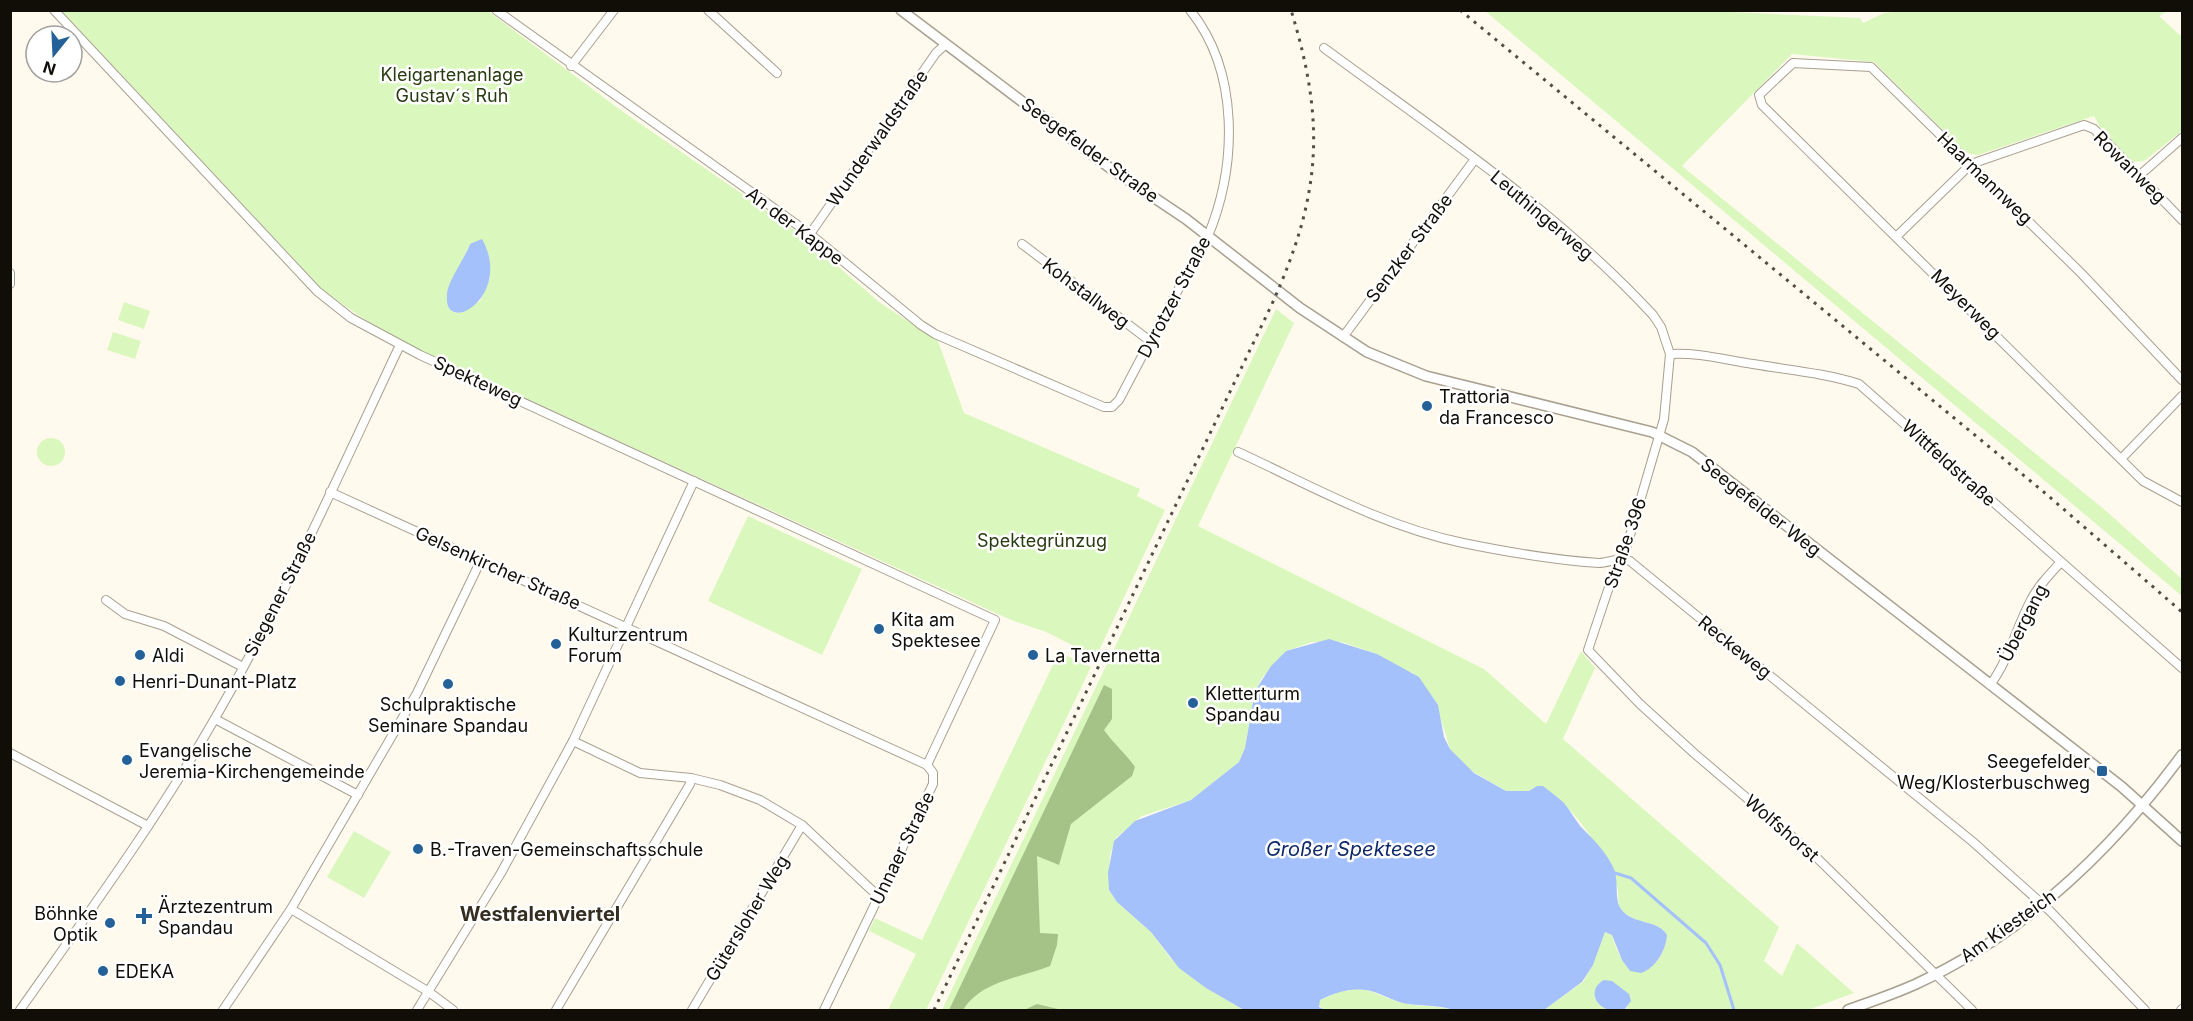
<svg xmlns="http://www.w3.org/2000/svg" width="2193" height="1021" viewBox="0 0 2193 1021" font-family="Inter,sans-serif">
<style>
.green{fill:#daf8bd;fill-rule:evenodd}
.forest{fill:#a6c387}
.water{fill:#a4c1fb}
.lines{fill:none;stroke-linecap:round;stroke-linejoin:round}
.stream{stroke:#a4c1fb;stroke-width:3}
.minor-casing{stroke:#a8a08f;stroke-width:10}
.tertiary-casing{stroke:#a8a08f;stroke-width:12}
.minor{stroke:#fff;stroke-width:8}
.tertiary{stroke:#fff;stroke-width:9}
.rail{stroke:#524e46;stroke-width:3;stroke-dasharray:3 6;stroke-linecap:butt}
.poi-dot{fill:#246198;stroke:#fff;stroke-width:2}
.labels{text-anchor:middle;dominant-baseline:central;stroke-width:5;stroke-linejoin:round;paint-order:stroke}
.park-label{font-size:18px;fill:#293c11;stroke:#fff}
.street-label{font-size:18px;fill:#110e08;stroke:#fff}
.poi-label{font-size:18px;fill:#110e08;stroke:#fff;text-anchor:start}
.water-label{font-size:20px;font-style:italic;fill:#10296b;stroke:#fff}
.neighbourhood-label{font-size:20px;font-weight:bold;fill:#352e20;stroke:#fff}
</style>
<rect width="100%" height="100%" fill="#fff9ee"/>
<g class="green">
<path d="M62 11H488L622 111 803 236 879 302 938 341 964 413 1140 489 1137 496 1165 510 1096 657 1046 632 1011 620C865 553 719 487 573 420 488 380 394 347 321 288ZM470 244 490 278 480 301 460 313 452 312V281Z"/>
<polygon points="1708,11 1860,18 1863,23 1884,13 1908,10 2167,11 2159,16 2182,37 2182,131 2144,161 2133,162 2101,129 2094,116 1978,155 1966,153 1874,62 1792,54 1682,166 2105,510 2182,579 2182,596 1485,11"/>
<polygon points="124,302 150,311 144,329 118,320"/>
<path d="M1276 309 1294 323 1198 526 1484 669 1546 724 1581 651 1595 668 1563 739 1779 927 1764 961 1782 976 1797 943 1854 993 1808 1010H1624L1628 1007 1594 997 1610 1010H1544L1583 982 1593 965 1605 932 1612 935C1618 958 1633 988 1657 961 1663 953 1666 945 1667 935 1657 919 1632 925 1621 909 1616 901 1620 894 1617 887 1606 854 1569 797 1537 786L1529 791H1506L1467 768 1450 749 1435 700 1413 673 1401 669 1377 654 1342 642H1312L1286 651 1262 678 1255 691 1245 748 1239 762 1191 800 1142 816 1116 838 1110 855 1109 890 1117 902 1151 932 1171 959 1206 988 1244 1010H942Z"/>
<polygon points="113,332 141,341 135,359 107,350"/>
<circle cx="51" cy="452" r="14"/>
<polygon points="748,516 862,569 822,655 708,601"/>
<polygon points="1059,652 1091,667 926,1010 888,1010 916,954 869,931 875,918 922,940"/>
<polygon points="354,831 391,852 364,898 327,877"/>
<path d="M1357 989C1375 990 1390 1001 1407 1004 1423 1007 1438 1005 1454 1010H1326L1318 1005 1320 1000 1339 992Z"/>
</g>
<g class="forest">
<path d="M1104 685 1112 689V719L1104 730C1114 744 1126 754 1135 767L1132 776 1071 824 1059 865 1037 856 1040 933 1058 934 1057 945 1050 966C1020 978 981 981 963 1010H949Z"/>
<polygon points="1037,1004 1062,1010 1024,1010"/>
</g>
<g class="water">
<path d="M482 239C514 296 443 338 447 295 447 282 465 258 470 244Z"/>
<path d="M1329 639 1377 654 1419 677 1438 705 1444 737 1450 749 1474 773 1506 791H1529L1537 786H1543C1550 792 1558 797 1564 803 1571 811 1576 822 1583 829 1595 841 1607 853 1614 869 1619 882 1614 899 1621 909 1632 925 1658 919 1667 935 1666 950 1656 968 1641 973L1630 971 1622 960 1612 935 1605 932 1593 965 1582 982 1544 1010H1454C1439 1005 1424 1006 1408 1004 1399 1003 1390 998 1382 995 1360 985 1340 990 1320 1000L1319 1007 1326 1010H1244L1206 988 1179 968 1151 932 1117 902 1109 890 1108 873 1114 841 1135 821 1191 800 1239 762 1245 748 1255 691 1271 666 1286 651Z"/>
<path d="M1604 980 1612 981 1629 994 1631 1001 1624 1010C1620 1010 1613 1012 1609 1010 1593 1005 1589 988 1604 980Z"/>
</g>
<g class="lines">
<polyline class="stream" points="1615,873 1631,878 1706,943 1720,965 1734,1010"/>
<g class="minor-casing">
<g id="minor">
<polyline points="54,10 317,291 351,318 420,355 995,620 927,765 933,773 933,784 824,1010"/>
<path d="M496 10 810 234 921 325 935 334 1083 398 1104 407H1112L1119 400C1138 364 1157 327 1177 292 1187 273 1200 255 1208 236 1237 166 1240 72 1190 10"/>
<polyline points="708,10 777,73"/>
<path d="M1324 48C1438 132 1557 211 1653 315L1661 327 1670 354 1664 419 1626 549 1614 572 1588 650 1640 704 1695 754 1815 856 1972 1010"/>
<polyline points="571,66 614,10"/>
<polyline points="2140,175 2182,138"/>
<polyline points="810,234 936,53 946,44"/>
<polyline points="1897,236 1971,164 2084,125 2094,129 2182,220"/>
<polyline points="1022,244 1150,341"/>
<polyline points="10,273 10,284"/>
<polyline points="1343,337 1475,159"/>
<path d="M1670 354C1697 352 1726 360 1753 364 1788 370 1825 373 1859 384L2182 668"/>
<polyline points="2182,380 2081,273 1871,67 1793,63 1759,95 1762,105 2143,481 2182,502"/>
<path d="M1238 452C1312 486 1382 526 1463 543 1507 552 1553 560 1599 563 1609 563 1620 556 1630 561L1973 842 2050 911 2145 1010"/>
<polyline points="2121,459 2182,396"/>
<polyline points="330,492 927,765"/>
<polyline points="106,600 125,614 164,626 243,667"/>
<path d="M1990 685C2009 660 2016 628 2031 600 2038 586 2049 575 2060 563"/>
<polyline points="215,719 358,795"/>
<polyline points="573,741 640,773 691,778 720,785 760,800 802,825 879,897"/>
<polyline points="10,753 148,826"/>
<polyline points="291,909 429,992 453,1010"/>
<path d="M20 1010C87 915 156 821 214 720 284 599 340 472 400 345"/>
<polyline points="223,1010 291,909 417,693 481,560"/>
<polyline points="417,1010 501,873 573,741 694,481"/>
<polyline points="556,1010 690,784 691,778"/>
<polyline points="692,1010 802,825"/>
<polyline points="2181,1010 2182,1009"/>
</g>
</g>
<g class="tertiary-casing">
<g id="tertiary">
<polyline points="901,10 1110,168 1186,219 1300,308 1367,352 1426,376 1652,432 1692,452 2122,787 2182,841"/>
<path d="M1848 1010C1870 1002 1894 994 1916 984 2024 934 2112 850 2182 755"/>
</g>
</g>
<use href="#minor" class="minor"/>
<use href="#tertiary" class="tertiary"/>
<g class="rail">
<polyline points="1460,10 2045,493 2182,612"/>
<path d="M934 1010 1272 304C1321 195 1326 124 1291 10"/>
</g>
</g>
<g class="poi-dot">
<circle cx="1427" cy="406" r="6"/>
<circle cx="879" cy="629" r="6"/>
<circle cx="556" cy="644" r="6"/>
<circle cx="140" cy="655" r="6"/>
<circle cx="1033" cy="655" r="6"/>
<circle cx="120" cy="681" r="6"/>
<circle cx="448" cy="684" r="6"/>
<circle cx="1193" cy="703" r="6"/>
<circle cx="127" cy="760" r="6"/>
<rect x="2096" y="765" width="12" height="12" rx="3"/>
<circle cx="418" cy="849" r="6"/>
<path d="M141 907h6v6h6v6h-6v6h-6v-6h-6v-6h6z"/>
<circle cx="110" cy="923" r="6"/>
<circle cx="103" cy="971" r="6"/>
</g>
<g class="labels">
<g class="park-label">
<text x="452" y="74">Kleigartenanlage<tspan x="452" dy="21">Gustav´s Ruh</tspan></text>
<text x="1042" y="540">Spektegrünzug</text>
</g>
<g class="street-label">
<text transform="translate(877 138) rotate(-55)">Wunderwaldstraße</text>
<text transform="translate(1090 150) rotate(36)">Seegefelder Straße</text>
<text transform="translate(2130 167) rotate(45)">Rowanweg</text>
<text transform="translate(1985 178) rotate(44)">Haarmannweg</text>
<text transform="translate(1542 215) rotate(40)">Leuthingerweg</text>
<text transform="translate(795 226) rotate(37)">An der Kappe</text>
<text transform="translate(1409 248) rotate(-53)">Senzker Straße</text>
<text transform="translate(1086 293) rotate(37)">Kohstallweg</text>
<text transform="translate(1174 297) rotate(-62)">Dyrotzer Straße</text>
<text transform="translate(1966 304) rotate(45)">Meyerweg</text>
<text transform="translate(478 381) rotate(25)">Spekteweg</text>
<text transform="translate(1949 463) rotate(42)">Wittfeldstraße</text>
<text transform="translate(1761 507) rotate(38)">Seegefelder Weg</text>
<text transform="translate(1625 543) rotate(-71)">Straße 396</text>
<text transform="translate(498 568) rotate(24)">Gelsenkircher Straße</text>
<text transform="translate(280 594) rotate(-63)">Siegener Straße</text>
<text transform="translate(2023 623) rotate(-63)">Übergang</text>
<text transform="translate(1735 647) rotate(39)">Reckeweg</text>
<text transform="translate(1782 828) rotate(41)">Wolfshorst</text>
<text transform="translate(902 848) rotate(-64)">Unnaer Straße</text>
<text transform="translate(747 918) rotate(-59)">Gütersloher Weg</text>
<text transform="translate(2008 926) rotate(-35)">Am Kiesteich</text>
</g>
<g class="poi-label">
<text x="1439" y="396">Trattoria<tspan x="1439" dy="21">da Francesco</tspan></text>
<text x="891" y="619">Kita am<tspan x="891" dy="21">Spektesee</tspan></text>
<text x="568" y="634">Kulturzentrum<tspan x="568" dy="21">Forum</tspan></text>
<text x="152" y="655">Aldi</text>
<text x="1045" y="655">La Tavernetta</text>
<text x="132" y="681">Henri-Dunant-Platz</text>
<text x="1205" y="693">Kletterturm<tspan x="1205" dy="21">Spandau</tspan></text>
<text x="448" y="704" text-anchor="middle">Schulpraktische<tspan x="448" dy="21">Seminare Spandau</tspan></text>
<text x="139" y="750">Evangelische<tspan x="139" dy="21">Jeremia-Kirchengemeinde</tspan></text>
<text x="2090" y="761" text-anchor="end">Seegefelder<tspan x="2090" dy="21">Weg/Klosterbuschweg</tspan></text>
<text x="430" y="849">B.-Traven-Gemeinschaftsschule</text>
<text x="158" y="906">Ärztezentrum<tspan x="158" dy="21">Spandau</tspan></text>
<text x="98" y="913" text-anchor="end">Böhnke<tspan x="98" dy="21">Optik</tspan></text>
<text x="115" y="971">EDEKA</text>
</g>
<g class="water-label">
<text x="1351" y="849">Großer Spektesee</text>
</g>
<g class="neighbourhood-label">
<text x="540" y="914">Westfalenviertel</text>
</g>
</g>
<rect width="2193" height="1021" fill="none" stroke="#110e08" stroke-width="24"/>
<g transform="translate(54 54) rotate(198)"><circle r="28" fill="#ffffff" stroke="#a09f9c" stroke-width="1.5"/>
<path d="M0-4.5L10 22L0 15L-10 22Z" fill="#246198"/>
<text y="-9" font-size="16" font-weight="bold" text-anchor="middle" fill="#110e08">N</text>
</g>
</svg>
